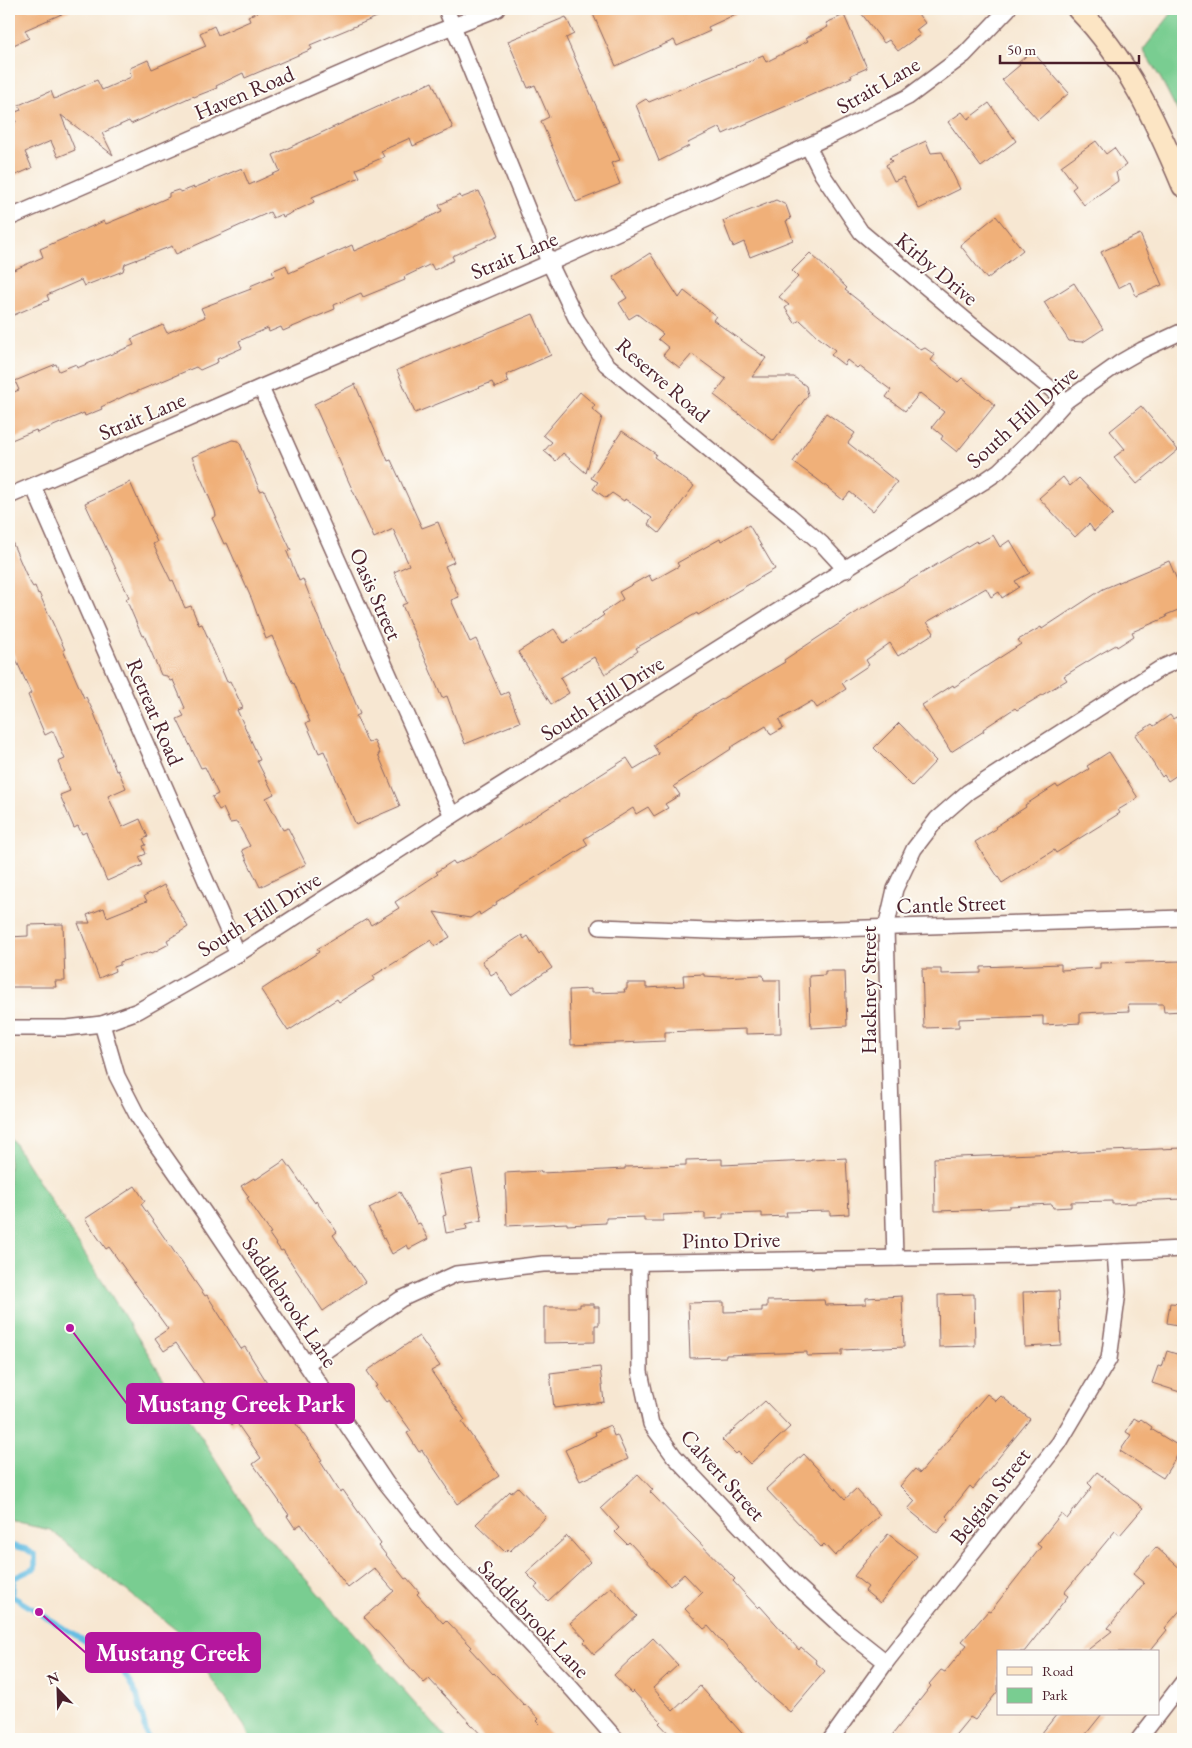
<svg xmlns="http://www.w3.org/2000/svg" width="1192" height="1748" viewBox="0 0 1192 1748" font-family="'EB Garamond',serif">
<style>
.green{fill:#79cd91;stroke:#62765e}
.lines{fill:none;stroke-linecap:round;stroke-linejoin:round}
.stream{stroke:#66bee3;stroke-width:5.5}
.building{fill:#f0b079}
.street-casing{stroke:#876565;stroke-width:18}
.secondary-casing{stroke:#876565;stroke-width:24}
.street{stroke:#fff;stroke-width:15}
.secondary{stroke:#fce5c4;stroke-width:21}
.labels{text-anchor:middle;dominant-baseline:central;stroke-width:4;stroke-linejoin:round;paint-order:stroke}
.street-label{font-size:22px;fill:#4a1f2b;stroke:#fdfcf7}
.leader{fill:none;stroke:#b5179e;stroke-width:2}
.callout-dot{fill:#b5179e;stroke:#fdfcf7;stroke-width:2}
.callout{fill:#b5179e;stroke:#b5179e;stroke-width:2}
.callout-label{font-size:24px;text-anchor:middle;font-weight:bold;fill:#fff}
</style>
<rect width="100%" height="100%" fill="#fdfcf7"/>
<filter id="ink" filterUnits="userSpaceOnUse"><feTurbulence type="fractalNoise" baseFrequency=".02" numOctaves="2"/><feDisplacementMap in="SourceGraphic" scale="10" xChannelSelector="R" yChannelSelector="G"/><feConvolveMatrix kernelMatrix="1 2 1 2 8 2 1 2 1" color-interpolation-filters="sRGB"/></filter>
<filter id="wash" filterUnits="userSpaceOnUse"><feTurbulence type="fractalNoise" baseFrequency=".0096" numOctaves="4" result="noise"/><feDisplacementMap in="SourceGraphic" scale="20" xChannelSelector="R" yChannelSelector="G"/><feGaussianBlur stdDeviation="1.12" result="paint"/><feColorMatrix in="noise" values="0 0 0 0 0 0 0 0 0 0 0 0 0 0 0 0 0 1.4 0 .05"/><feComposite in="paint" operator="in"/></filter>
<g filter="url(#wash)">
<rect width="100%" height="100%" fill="#f7e7d2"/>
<g class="green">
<polygon points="1175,9 1183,9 1183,122 1161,79 1143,50"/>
<polygon points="9,1135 256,1523 447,1739 250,1739 245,1727 180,1633 50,1530 9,1521"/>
</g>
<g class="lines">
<polyline class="stream" points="9,1545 26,1549 35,1555 35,1568 14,1578 12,1596 117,1661 137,1695 148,1739"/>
</g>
<g id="blocks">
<g class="building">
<polygon points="9,9 73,9 25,30 29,38 9,47"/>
<polygon points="265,9 396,9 310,45 312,49 245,78 243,73 216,86 217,88 194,97 193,96 131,124 129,121 102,133 113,155 61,115 75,150 58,157 51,141 25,152 32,168 9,178 9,115 12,124 16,122 13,113 21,110 19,105 51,91 54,99 97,80 102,90 131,77 130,68 148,60 152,69 206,46 200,33 214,26 218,35 250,21 248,16"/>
<polygon points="605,9 747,9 708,27 710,31 677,46 674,40 616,66 593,14"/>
<polygon points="858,9 914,9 925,23 916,30 920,35 898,51 889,40 884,43"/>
<polygon points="844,15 867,68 851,75 852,77 836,84 723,134 720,127 688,143 689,146 659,161 636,105 646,99 649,102 763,55 766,62 808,41 806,38 828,27 826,23"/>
<polygon points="566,17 574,34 566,38 620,160 611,163 620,184 576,202 541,121 549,117 535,85 528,88 508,41"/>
<polygon points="1032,51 1069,93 1038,120 1002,80 1020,65 1018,63"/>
<polygon points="432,82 453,128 413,146 410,138 381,151 384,157 356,169 360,177 312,197 314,202 283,217 282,214 273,218 270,212 176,254 172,246 125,264 123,271 84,286 81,280 47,295 49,300 9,317 9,272 43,257 40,249 104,221 106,224 142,209 169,197 169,193 178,190 181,192 194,187 194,188 242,168 249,185 280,171 273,155"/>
<polygon points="989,103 1016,141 981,167 948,122 962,112 968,119"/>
<polygon points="926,141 931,153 942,152 960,189 919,209 903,177 894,181 886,165 892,161 889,158"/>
<polygon points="1096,141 1106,154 1114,148 1126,165 1116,172 1118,181 1084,205 1072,189 1076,186 1061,166"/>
<polygon points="479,191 499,235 452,256 454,260 434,270 431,264 404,277 405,280 363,297 361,293 334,305 335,309 283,331 281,327 269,332 268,328 239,341 242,348 217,359 218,362 200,370 196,367 131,394 131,393 101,407 102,409 85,416 84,413 37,433 36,430 9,441 9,394 19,390 15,381 56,364 59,371 76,364 77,368 134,345 131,339 163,325 167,333 205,317 201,308 251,289 250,286 274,276 272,271 286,265 289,273 352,245 354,251 394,234 442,211 439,205 460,195 461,198"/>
<polygon points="776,200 786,205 791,219 786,221 793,240 750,257 744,242 733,247 723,221"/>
<polygon points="996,216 1023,250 987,279 960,245"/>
<polygon points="1140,234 1162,285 1136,296 1130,282 1118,288 1101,252"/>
<polygon points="650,253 679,298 684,291 716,316 713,320 766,358 752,377 794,377 806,386 808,395 774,441 714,395 726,379 692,354 680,368 663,355 669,348 658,339 663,334 637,314 629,319 619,303 627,298 613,277"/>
<polygon points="810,253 847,288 845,290 921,350 925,348 935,355 931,360 958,382 962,378 995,405 957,452 941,439 943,436 932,427 944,412 920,393 905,411 886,397 891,390 859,366 857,368 847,360 844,365 831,355 835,350 818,337 800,320 795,323 785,308 789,305 779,297 798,277 792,271"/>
<polygon points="1074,283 1103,329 1083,342 1069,341 1044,302"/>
<polygon points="533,314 551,355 506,375 509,382 495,388 492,382 415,413 397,370"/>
<polygon points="355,384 388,461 391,460 422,528 438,522 454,562 445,566 459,597 451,600 470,642 476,639 501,695 508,692 520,722 465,744 447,696 442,698 402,605 407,603 394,572 409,565 393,529 374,538 314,404"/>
<polygon points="580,392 595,405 592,409 602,417 586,473 563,453 556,461 544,451 552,442 543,435"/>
<polygon points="1141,406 1178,450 1137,484 1114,457 1125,449 1110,431"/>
<polygon points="826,413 855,433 848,443 897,482 873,511 850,492 843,500 817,479 793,462"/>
<polygon points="622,431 656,454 654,457 694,486 659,533 648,524 652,518 625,499 624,501 612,493 606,498 593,489 598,482 591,478"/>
<polygon points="232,440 239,441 260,491 264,490 283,533 291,550 287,552 299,581 303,579 324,632 342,673 343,673 360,714 356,716 368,743 374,740 380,754 378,754 400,806 356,825 324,751 319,753 306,723 310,722 294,683 293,684 272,636 266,639 252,600 227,543 224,544 212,518 216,516 215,511 192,457"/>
<polygon points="1063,477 1070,486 1079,478 1113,514 1094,531 1089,524 1075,537 1039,498"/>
<polygon points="130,482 157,542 153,544 171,581 173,580 185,608 191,606 199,625 202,624 227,682 230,681 243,708 237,710 260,760 257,761 274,794 266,798 283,830 288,828 306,864 260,887 242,850 250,846 237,822 230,823 223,808 219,810 212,797 218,794 205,767 201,768 177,719 184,716 181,711 185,708 173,680 170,681 167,676 161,675 144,635 142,636 126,599 129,597 85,503"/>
<polygon points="749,525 775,569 729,596 729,597 698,615 697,613 636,648 638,651 605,674 594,657 560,678 569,693 551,704 518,652 554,629 564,643 604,615 602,613 623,599 619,592 649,575 652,581 679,566 677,563 720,539 721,541"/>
<polygon points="9,535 28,579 33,587 35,586 38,594 39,593 65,650 63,650 84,698 86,697 94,713 116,771 118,770 126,788 108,796 122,827 140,819 148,837 143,839 146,845 143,846 146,854 139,857 143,865 107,881 86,832 82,834 78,826 74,828 60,795 70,791 58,762 65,759 53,731 45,735 28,695 31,693 9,644"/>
<polygon points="993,535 1000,547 1010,540 1030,573 1015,581 1019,587 1002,598 999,592 991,597 986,588 927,622 934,633 898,656 890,643 866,660 869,665 842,683 846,689 817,708 812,701 779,720 783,728 771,735 766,726 730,748 731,749 674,786 680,795 665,804 668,808 654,816 648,807 636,814 633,808 584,839 588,845 496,902 497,904 480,915 479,912 470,918 434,912 450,937 435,946 431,940 373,976 375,979 339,1002 337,999 288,1031 261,990 319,952 317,949 367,919 371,925 399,908 395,902 438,874 436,872 453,861 455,864 471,857 627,758 634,769 659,754 653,745 695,716 695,715 785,662 784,660 857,612 976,541 978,543"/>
<polygon points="1169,561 1183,594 1183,608 1166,615 1167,617 1132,632 1134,636 1117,647 1116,645 1100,654 1064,676 1067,680 1017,710 1015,708 983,729 984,731 951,752 922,705 953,685 954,687 1021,644 1018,640 1041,627 1042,629 1103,589"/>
<polygon points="1170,715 1173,719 1176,717 1183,728 1183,771 1168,781 1164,775 1162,777 1135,735 1152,724 1154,726"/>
<polygon points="899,723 936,761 912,786 874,748"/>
<polygon points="1109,752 1138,798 1118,810 1120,813 1056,853 1054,850 1002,883 975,842 996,829 995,827 1026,807 1025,805 1056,785 1058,788 1089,769 1087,766"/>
<polygon points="164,885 188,927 167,940 169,944 152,953 151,952 120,962 120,965 114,967 115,971 99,978 78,923 90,923 87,915 104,908 107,917 147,901 144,896"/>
<polygon points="63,924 65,981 55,981 56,987 9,987 9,937 28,936 28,925"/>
<polygon points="522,935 524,939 528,936 539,954 541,952 552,968 511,995 496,972 491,975 482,961"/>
<polygon points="1183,961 1183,1011 1164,1012 1163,1004 1128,1004 1129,1011 1080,1013 1080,1023 1043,1025 1043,1016 959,1019 959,1027 924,1028 922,969 941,969 941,974 981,973 981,967 1061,964 1061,970 1100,968 1100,963"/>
<polygon points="825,971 845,971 847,1026 811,1028 809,976 825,975"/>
<polygon points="704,974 704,976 722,977 763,975 764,980 780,980 781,1033 746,1034 746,1029 665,1032 665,1041 571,1045 569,990 591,989 591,993 625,992 624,989 627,989 627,983 646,983 646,988 684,986 683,975"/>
<polygon points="1183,1148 1183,1199 1136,1201 1136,1203 1112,1204 1112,1201 1071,1202 1071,1207 1053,1208 1052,1204 1009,1206 1009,1208 971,1210 935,1211 934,1158"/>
<polygon points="846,1158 849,1214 830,1215 830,1211 786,1212 787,1216 762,1217 762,1213 723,1214 723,1218 705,1219 705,1213 663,1215 663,1221 644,1221 644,1217 606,1218 606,1223 567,1225 567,1223 507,1226 505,1173 541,1171 541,1173 625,1169 625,1167 686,1165 686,1160 722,1159 722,1165 811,1161 811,1160"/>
<polygon points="285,1160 315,1203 316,1201 337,1232 333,1235 365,1282 323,1311 283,1250 281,1251 269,1234 271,1233 247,1198 249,1197 241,1186 254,1178 255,1180"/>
<polygon points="472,1169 482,1220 466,1224 467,1229 446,1233 443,1216 446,1215 438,1175"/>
<polygon points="135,1186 145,1201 141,1204 205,1296 207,1295 241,1349 245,1347 278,1400 281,1398 293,1415 291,1417 322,1460 320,1461 340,1492 343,1490 381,1544 379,1546 405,1579 407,1578 419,1592 417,1594 443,1623 446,1620 472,1647 470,1649 493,1674 494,1673 524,1705 525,1704 539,1719 537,1721 555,1739 485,1739 429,1679 424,1683 364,1617 394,1591 374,1568 348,1588 301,1524 295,1528 287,1516 289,1515 253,1464 261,1458 236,1422 232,1425 176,1343 164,1351 155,1338 168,1329 109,1247 106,1249 85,1219"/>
<polygon points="400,1192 417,1224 420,1223 428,1239 409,1249 407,1245 392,1254 369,1208"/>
<polygon points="1059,1291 1061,1345 1025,1347 1023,1292"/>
<polygon points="974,1294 975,1346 939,1347 938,1295"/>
<polygon points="902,1296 904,1347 842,1350 842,1355 807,1356 807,1352 726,1355 726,1357 690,1358 688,1303 724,1302 724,1312 762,1311 762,1307 767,1307 767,1301 824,1300 825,1305 866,1304 866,1298"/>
<polygon points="1170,1303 1183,1304 1183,1326 1167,1323"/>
<polygon points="580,1304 594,1304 594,1307 599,1307 599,1325 595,1325 595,1342 544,1343 544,1307 580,1307"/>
<polygon points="419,1336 440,1366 431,1371 465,1420 462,1422 499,1476 457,1504 446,1488 447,1487 422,1450 419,1452 407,1433 411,1431 389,1400 386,1402 375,1387 377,1386 367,1371"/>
<polygon points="1167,1351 1183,1356 1183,1393 1152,1383 1158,1366 1162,1367"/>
<polygon points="600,1367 604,1402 554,1408 550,1373"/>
<polygon points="987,1394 996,1401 1001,1396 1030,1419 973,1489 970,1486 946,1516 949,1519 937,1533 908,1509 915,1501 900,1486 915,1469 920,1473"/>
<polygon points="765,1401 790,1427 750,1464 738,1452 736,1454 722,1440"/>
<polygon points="1134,1418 1139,1421 1141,1419 1152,1427 1151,1429 1182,1448 1163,1478 1120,1451 1131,1435 1126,1432"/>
<polygon points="610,1425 614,1436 617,1435 628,1459 580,1481 565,1450 596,1435 595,1432"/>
<polygon points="804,1454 845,1499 856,1489 880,1515 835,1556 824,1544 821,1547 766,1489"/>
<polygon points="1097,1472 1143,1508 1120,1535 1115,1531 1064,1593 1068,1596 1024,1652 998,1652 998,1691 975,1720 970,1717 952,1739 889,1739 931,1686 929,1684 941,1670 945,1672 967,1645 962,1641 988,1611 990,1612 1041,1547 1037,1544 1061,1514 1067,1519 1092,1487 1088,1483"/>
<polygon points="638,1474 653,1490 650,1492 735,1579 733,1581 758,1608 760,1606 799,1650 801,1647 816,1660 815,1662 825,1671 790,1712 764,1690 708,1626 704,1629 685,1609 702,1593 684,1574 670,1586 629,1542 627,1544 615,1532 619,1528 601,1508"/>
<polygon points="518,1487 546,1517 510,1551 508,1549 505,1552 476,1524 510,1491 511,1493"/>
<polygon points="888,1534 917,1556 880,1603 865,1591 868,1587 854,1576"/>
<polygon points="567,1536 590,1562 548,1601 535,1587 538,1585 526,1573"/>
<polygon points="1156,1547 1183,1571 1183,1607 1165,1628 1167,1630 1149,1652 1085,1652 1112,1631 1108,1628 1144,1583 1133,1574"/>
<polygon points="611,1587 637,1616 594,1654 584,1642 586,1640 570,1623"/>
<polygon points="653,1638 678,1665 653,1688 673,1711 700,1686 747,1739 674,1739 659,1723 661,1721 633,1691 631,1693 614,1675"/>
<polygon points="1057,1714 1102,1714 1082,1739 1037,1739"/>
</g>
</g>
</g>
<g filter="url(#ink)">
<use href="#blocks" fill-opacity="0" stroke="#876565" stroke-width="1"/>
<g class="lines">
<g class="street-casing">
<g id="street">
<polyline points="446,9 549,262 577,320 606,364 790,516 822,544 846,570"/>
<polyline points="808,146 822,174 861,232 969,323 1066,401"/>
<polyline points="9,218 430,35 497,9"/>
<polyline points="261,388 452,816"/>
<polyline points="33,486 238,954"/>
<polyline points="9,496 570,254 832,135 908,97 964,55 1008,9"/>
<polyline points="600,927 737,932 1183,918"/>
<polyline points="102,1024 117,1076 137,1115 156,1144 205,1214 386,1483 434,1543 572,1689 616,1739"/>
<polyline points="9,1028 67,1028 102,1024 138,1011 238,954 452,816 983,482 999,471 1030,441 1066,401 1121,362 1142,350 1183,331"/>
<polyline points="895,1258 886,928 895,889 914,849 937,819 968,792 1161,668 1183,658"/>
<polyline points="639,1263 640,1372 651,1424 674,1456 796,1585 843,1628 886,1662"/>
<polyline points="306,1364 401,1299 456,1274 543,1264 1027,1256 1183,1249"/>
<polyline points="831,1739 886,1662 1059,1443 1109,1359 1118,1292 1115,1252"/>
<polyline points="1139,1739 1183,1682"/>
</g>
</g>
<g class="secondary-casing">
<path id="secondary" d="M1078 9C1127 59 1156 122 1183 186"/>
</g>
<use href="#street" class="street"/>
<use href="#secondary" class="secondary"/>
</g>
</g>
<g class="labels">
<g class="street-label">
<text transform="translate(878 85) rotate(-30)">Strait Lane</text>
<text transform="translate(244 93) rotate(-23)">Haven Road</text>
<text transform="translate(514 255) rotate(-23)">Strait Lane</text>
<text transform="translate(937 269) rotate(40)">Kirby Drive</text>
<text transform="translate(663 380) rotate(41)">Reserve Road</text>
<text transform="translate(142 416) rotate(-23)">Strait Lane</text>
<text transform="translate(1022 417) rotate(-42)">South Hill Drive</text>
<text transform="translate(376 594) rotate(66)">Oasis Street</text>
<text transform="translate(602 698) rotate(-32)">South Hill Drive</text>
<text transform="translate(155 712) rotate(67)">Retreat Road</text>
<text transform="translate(951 904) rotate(-2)">Cantle Street</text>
<text transform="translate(259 914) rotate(-32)">South Hill Drive</text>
<text transform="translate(868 990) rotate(-90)">Hackney Street</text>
<text transform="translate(731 1240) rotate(-1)">Pinto Drive</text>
<text transform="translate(290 1302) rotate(56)">Saddlebrook Lane</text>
<text transform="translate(723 1475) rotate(48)">Calvert Street</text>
<text transform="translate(990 1496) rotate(-52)">Belgian Street</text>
<text transform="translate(534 1619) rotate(47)">Saddlebrook Lane</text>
</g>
</g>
<path class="leader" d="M70 1328L127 1404M39 1612L86 1653"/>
<g class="callout-dot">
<circle cx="70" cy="1328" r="5"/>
<circle cx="39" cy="1612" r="5"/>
</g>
<g class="callout">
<rect x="127" y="1384" width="227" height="39" rx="5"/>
<rect x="86" y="1633" width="174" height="39" rx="5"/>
</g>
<g class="callout-label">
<text x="241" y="1412">Mustang Creek Park</text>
<text x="173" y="1661">Mustang Creek</text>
</g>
<rect width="1192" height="1748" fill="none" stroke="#fdfcf7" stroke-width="30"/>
<rect x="997" y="1650" width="162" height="65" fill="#fdfcf7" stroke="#b5a4a5"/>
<rect x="1007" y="1667" width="25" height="8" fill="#fce5c4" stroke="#b5a4a5"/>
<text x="1042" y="1676" font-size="15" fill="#4a1f2b">Road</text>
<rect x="1007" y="1688" width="25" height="15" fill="#79cd91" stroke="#b5a4a5"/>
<text x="1042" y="1700" font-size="15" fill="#4a1f2b">Park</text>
<g transform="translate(58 1690) rotate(337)" stroke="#fdfcf7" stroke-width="4" paint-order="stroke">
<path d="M0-4L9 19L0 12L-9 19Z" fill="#4a1f2b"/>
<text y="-8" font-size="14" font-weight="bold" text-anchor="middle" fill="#4a1f2b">N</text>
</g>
<path d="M1000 55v8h139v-8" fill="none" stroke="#4a1f2b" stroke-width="2.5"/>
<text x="1007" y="55" font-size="15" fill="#4a1f2b" stroke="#fdfcf7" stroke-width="4" paint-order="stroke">50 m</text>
</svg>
